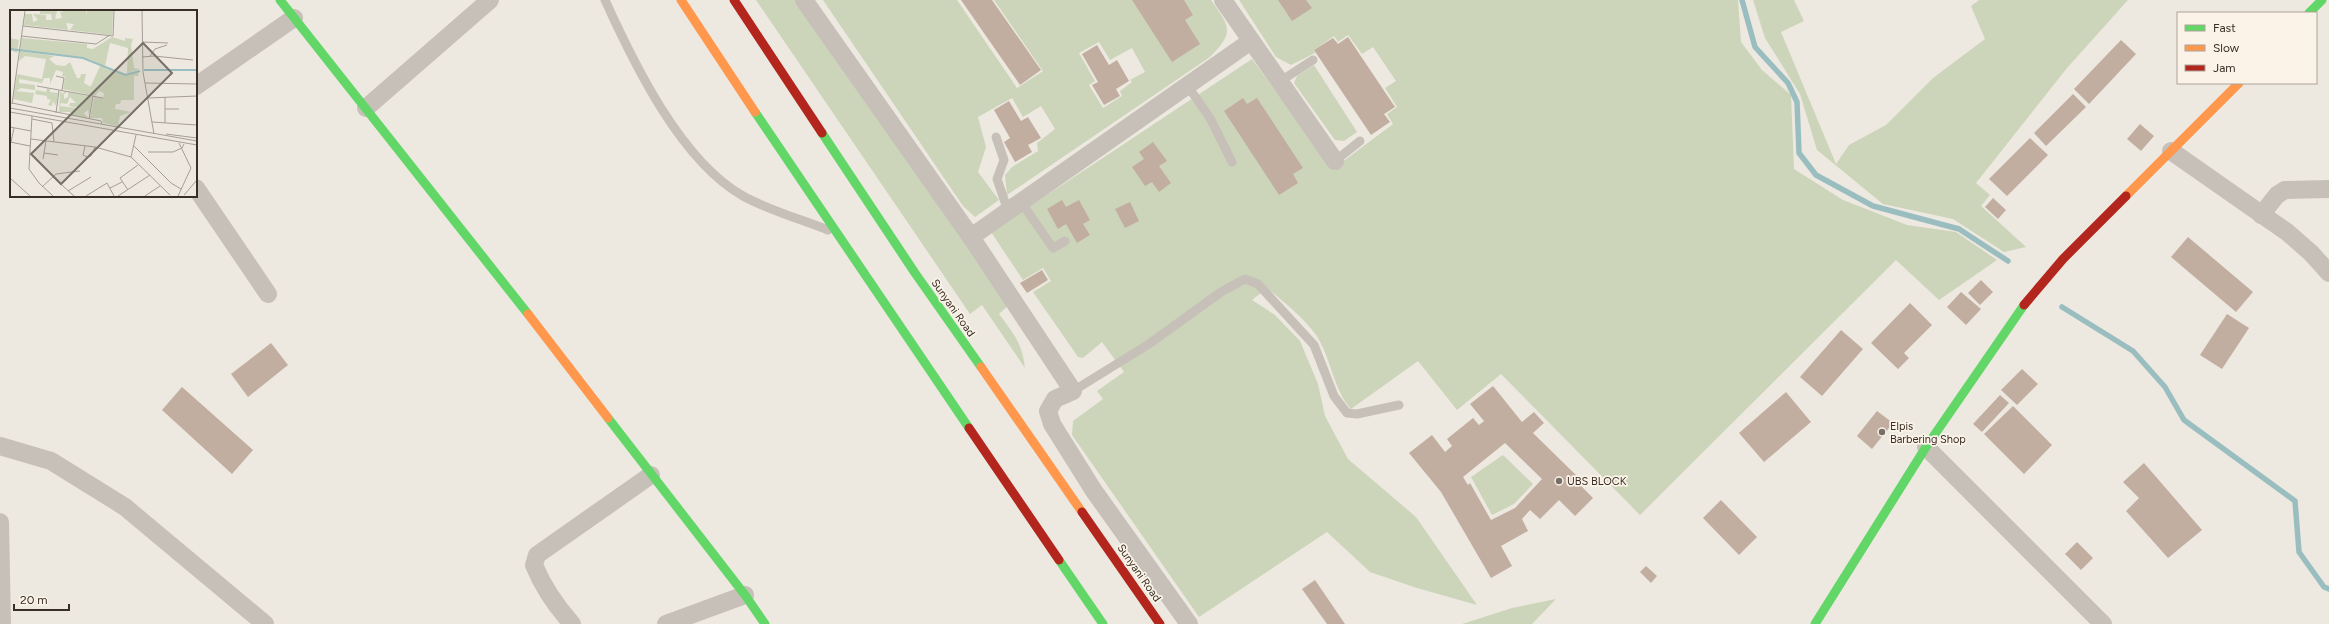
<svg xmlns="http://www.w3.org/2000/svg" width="2329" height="624" viewBox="0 0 2329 624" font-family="Figtree,sans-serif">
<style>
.green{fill:#ccd5b9;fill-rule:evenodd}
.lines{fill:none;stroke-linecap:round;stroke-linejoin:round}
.stream{stroke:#9abec0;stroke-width:5.5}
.building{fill:#c2aea0;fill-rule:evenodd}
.lane{stroke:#c6c0b9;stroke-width:9}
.street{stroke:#c6c0b9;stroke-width:18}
.fast{stroke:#63d668;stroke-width:9}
.slow{stroke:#ff974d;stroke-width:9}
.jam{stroke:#b3261e;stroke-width:9}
.poi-dot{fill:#776f68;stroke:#fbf3e7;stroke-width:1.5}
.labels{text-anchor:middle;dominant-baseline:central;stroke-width:3.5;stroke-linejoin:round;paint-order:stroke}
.street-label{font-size:11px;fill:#382e27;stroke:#fbf3e7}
.poi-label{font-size:11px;fill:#382e27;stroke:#fbf3e7;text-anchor:start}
.inset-river{fill:none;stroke:#9abec0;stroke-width:2}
.inset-road{fill:none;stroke:#a59e96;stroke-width:1}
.view{fill:#776f68;fill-opacity:0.15;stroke:#776f68;stroke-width:2}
.inset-edge{fill:none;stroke:#382e27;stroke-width:2}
</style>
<rect width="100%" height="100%" fill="#ede9e0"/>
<g class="green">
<path d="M756 0H795L1009 305 999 314C1014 334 1022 343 1025 368L982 305 970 314Z"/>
<path d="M823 0H957L1017 88 1043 71 994 0H1211C1230 27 1235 32 1210 57L1007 195 1005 175 1012 167 1038 151 1037 143 1055 129 1041 106 1023 117 1012 98 978 117 986 147 978 172 999 200 975 217 963 206ZM1099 42 1110 60 1132 48 1145 72 1130 80 1132 82 1120 91 1122 96 1103 108 1089 85 1095 81 1079 53Z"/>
<path d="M1239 0H1738L1741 42 1762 70 1791 95 1794 169 1843 200 1907 225 1956 232 1997 260 1939 300 1896 260 1640 515 1501 374 1457 410 1418 361 1351 409C1333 389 1331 357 1316 335 1303 317 1284 302 1267 288L1252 300 1275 315 1300 341 1318 384 1325 416 1348 459 1416 517 1477 605 1417 588 1370 572 1327 532 1199 617 1072 435 1073 421 1103 399 1097 391 1124 372 1102 342 1083 358 1078 357 1033 292 1051 281 1043 268 1023 280 991 232 1252 59 1333 169 1393 124 1387 114 1397 107 1385 88 1396 81 1373 47 1362 54 1348 35 1338 42 1334 36 1314 50 1315 53 1291 65 1276 57Z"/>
<polygon points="1753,0 1794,0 1804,21 1781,32 1836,164 1849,145 1886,125 1933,78 1985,39 1971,6 1979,0 2128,0 2067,68 1976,183 1990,195 1981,206 2026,247 2004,252 1953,219 1883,204 1817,150 1800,94 1765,38"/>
<polygon points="1314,65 1357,132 1344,141 1335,140 1294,83 1297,76"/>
<polygon points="1503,455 1533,484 1514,504 1492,515 1471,477"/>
<polygon points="1556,599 1532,624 1462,624 1512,608"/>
</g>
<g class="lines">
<g class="stream">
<polyline points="1742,0 1755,47 1788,83 1797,102 1799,153 1816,175 1873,206 1959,229 2008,261"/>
<polyline points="2062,307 2133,351 2165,387 2184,420 2295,501 2299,552 2324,587 2329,589"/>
</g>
</g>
<g class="building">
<polygon points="961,0 992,0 1041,70 1020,85"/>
<polygon points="1132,0 1184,0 1193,15 1185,20 1200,44 1172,62"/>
<polygon points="1278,0 1306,0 1312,8 1292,21"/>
<polygon points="1348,37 1395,107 1384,114 1390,122 1371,135 1314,50 1333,38 1338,44"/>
<polygon points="2121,40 2136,54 2089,104 2074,89"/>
<polygon points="1097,45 1109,65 1117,60 1129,81 1116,89 1120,96 1104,105 1092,85 1098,82 1082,54"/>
<polygon points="2073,94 2086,107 2046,146 2034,133"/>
<polygon points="1243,98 1247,104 1257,98 1303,168 1293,174 1298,183 1279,195 1224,111"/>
<polygon points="1009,101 1021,121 1028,117 1041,138 1028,145 1032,152 1015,162 1004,142 1010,138 994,110"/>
<polygon points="2140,124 2154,136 2141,151 2127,139"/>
<polygon points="2030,138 2048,155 2007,196 1989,179"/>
<polygon points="1153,142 1167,161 1159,166 1171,183 1159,192 1152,182 1145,186 1132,167 1144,159 1139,152"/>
<polygon points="1993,198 2006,210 1998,219 1985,207"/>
<polygon points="1062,200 1066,207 1079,200 1090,220 1083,224 1090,235 1077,243 1066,224 1058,229 1047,209"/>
<polygon points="1130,202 1139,221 1125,228 1115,209"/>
<polygon points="2188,237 2253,292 2236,312 2171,257"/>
<polygon points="1042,270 1048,280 1027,293 1020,283"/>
<polygon points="1981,280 1993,292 1980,305 1968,293"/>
<polygon points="1961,292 1981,309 1966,325 1947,307"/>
<polygon points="1910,303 1932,325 1904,353 1909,358 1898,369 1871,343"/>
<polygon points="2227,314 2249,328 2222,369 2200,355"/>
<polygon points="1841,330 1863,349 1822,396 1800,377"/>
<polygon points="271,343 288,365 248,397 231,374"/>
<polygon points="2022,369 2038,384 2017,405 2001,390"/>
<path d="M1493 386 1522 422 1534 412 1544 423 1533 433 1580 479 1577 482 1593 498 1575 516 1559 500 1540 519 1530 510 1522 519 1528 531 1501 546 1512 566 1491 578 1441 492 1409 453 1432 435 1445 452 1452 446 1447 439 1473 418 1479 425 1484 421 1470 404ZM1505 443 1542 479 1515 508 1491 520 1470 483 1468 485 1463 477Z"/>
<polygon points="182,387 253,450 232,474 162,410"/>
<polygon points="1786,392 1811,422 1764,462 1739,433"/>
<polygon points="2000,395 2009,403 1982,432 1973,424"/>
<polygon points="2013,406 2052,445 2024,474 1984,434"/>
<polygon points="1877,411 1893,423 1872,449 1857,436"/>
<polygon points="2144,463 2202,530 2168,558 2126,511 2139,498 2123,482"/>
<polygon points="1721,500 1757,537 1739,555 1703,518"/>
<polygon points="2077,542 2093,558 2081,570 2065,554"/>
<polygon points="1646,566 1657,576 1651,583 1640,572"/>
<polygon points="1315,580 1345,624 1327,624 1302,589"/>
</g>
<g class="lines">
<g class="lane">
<path d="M605 0C634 64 681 161 743 196 766 209 803 220 828 230"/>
<polyline points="1279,82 1313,60"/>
<polyline points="1187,85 1210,118 1232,162"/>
<polyline points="996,137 1004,160 997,179 1008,211"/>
<polyline points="1335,161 1360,141"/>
<polyline points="1021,202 1053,248 1065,241"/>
<polyline points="1073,391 1149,344 1221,292 1245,279 1258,284 1314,345 1334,396 1347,413 1357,414 1399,405"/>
</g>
<g class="street">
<polyline points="804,0 971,237 1073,391 1055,399 1048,411 1052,424 1094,491 1189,624"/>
<polyline points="1223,0 1335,161"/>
<polyline points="196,86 294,18"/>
<polyline points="366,108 490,0"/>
<polyline points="2171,151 2287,232 2311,253 2329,273"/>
<polyline points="196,188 268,294"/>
<polyline points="2261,215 2277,195 2285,190 2329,189"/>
<polyline points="971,237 1251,41"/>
<polyline points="0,446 51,461 125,507 265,624"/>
<polyline points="1926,447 2103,624"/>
<polyline points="0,522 2,624"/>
<path d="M572 624C556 606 543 587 534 565L537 555 651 475"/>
<polyline points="666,624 745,595"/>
</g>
<g class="fast">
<polyline points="280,0 528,314"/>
<polyline points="2309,13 2322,0"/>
<polyline points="755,112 969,428"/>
<polyline points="822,133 915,273 981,367"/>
<polyline points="608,418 745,595 765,624"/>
<polyline points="1059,560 1103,624"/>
<polyline points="1815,624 1926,447 2024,305"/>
</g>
<g class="slow">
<polyline points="681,0 755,112"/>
<polyline points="2126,196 2239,83"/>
<polyline points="528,314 608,418"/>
<polyline points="981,367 1082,512"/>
</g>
<g class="jam">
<polyline points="734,0 822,133"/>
<polyline points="2024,305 2063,259 2126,196"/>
<polyline points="969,428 1059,560"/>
<polyline points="1082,512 1160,624"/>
</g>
</g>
<g class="poi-dot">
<circle cx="1882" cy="432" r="4"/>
<circle cx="1559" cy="481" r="4"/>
</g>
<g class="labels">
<g class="street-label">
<text transform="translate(953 308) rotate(55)">Sunyani Road</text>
<text transform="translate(1139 573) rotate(55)">Sunyani Road</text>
</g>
<g class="poi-label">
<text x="1890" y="426">Elpis<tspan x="1890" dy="13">Barbering Shop</tspan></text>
<text x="1567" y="481">UBS BLOCK</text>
</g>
</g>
<g transform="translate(10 10)">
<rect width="187" height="187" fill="#ede9e0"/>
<path d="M30 1H47L45 9 52 8 50 2 55 1H76V5L77 1H93L89 16 93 1H103L102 25 60 20 64 14 56 13 58 20 14 15 15 4H22L23 12 28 10 23 4 36 5V10H42L41 4H30ZM102 27 115 31V28L123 29 121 35 124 58 130 59 115 64 102 59 92 57 115 66 129 61 128 66H124V90H111L110 94H106L105 99 96 97 121 102 110 106 108 116 93 113 92 108H80L84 87 93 88 94 83 89 81 85 86 53 79 55 67 52 66 53 62 46 60 40 74V68H34L32 73 9 69V73L25 75V80L11 78 6 81 24 83 22 93 3 89 7 64 32 69 36 49 15 46 9 51 10 41 44 46 39 49 46 55 55 56 60 52 67 68H70L71 64H76L74 73 79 76H81L90 56 92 57 81 50 73 48 10 40 12 28 77 34V38L83 39ZM100 33 118 38 117 64 95 56ZM0 28 9 30 7 43 0 40ZM37 78 40 79V82L48 83 46 96 43 91 42 96 38 95 41 90 37 89V86L25 84 26 80 36 82ZM50 81 53 84 54 81 57 82 54 84V89L58 87V82L82 87 79 105 78 100 74 103 78 108 60 105V102H49ZM60 87 66 93H60L59 96 74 99 50 96 51 93 57 94Z" fill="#ccd5b9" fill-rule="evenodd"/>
<path class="inset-river" d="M0 39 73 48 115 65 130 61M134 60H187"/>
<path class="inset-road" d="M132 1 133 62 144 124M13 16 103 26 104 1M11 26 86 34 100 25M132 32 158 33M140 46 145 39 157 35M132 47 144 46 183 50M46 66 54 68 52 80M135 73 187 74M27 76 93 88M138 88 187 86M2 93 91 111 92 114M2 94 15 1M0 98 187 131M155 99H169M0 102 187 135M46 103 49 80M22 106 19 159 29 173 43 186M22 109 42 113 44 132M79 109 83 86M142 112 187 115M155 113V87M0 117 21 121M156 124 187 128M21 129 85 137 121 147 160 185M0 132 20 136M1 132 4 118M75 136 73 145 77 147 81 146 85 137M124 136 161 173 171 179M138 142H163L172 138 174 134M34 143 48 145M121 147 126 125M33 149 36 131M42 166 64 186M0 168 20 186M32 177 46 164 70 161M100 178 112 172M118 180 110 168 128 155M58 181 81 167M174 185 187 170M76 186 97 173 104 186M108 186 140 165M135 186 150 176M168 186 181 158 169 133"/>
<path class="view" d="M133 33 162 63 51 174 21 144Z"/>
<rect width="187" height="187" class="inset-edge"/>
</g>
<rect x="2177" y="12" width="140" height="72" fill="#fbf3e7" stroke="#ada49a"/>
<rect x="2185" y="25" width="20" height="6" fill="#63d668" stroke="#ada49a"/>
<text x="2213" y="32" font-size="12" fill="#382e27">Fast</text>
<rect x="2185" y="45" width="20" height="6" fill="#ff974d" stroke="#ada49a"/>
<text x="2213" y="52" font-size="12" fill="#382e27">Slow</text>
<rect x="2185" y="65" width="20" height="6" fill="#b3261e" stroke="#ada49a"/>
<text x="2213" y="72" font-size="12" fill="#382e27">Jam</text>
<path d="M14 604v6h55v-6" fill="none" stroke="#382e27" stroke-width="2"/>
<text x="20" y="604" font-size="12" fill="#382e27" stroke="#fbf3e7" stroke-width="3" paint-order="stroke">20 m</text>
</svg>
